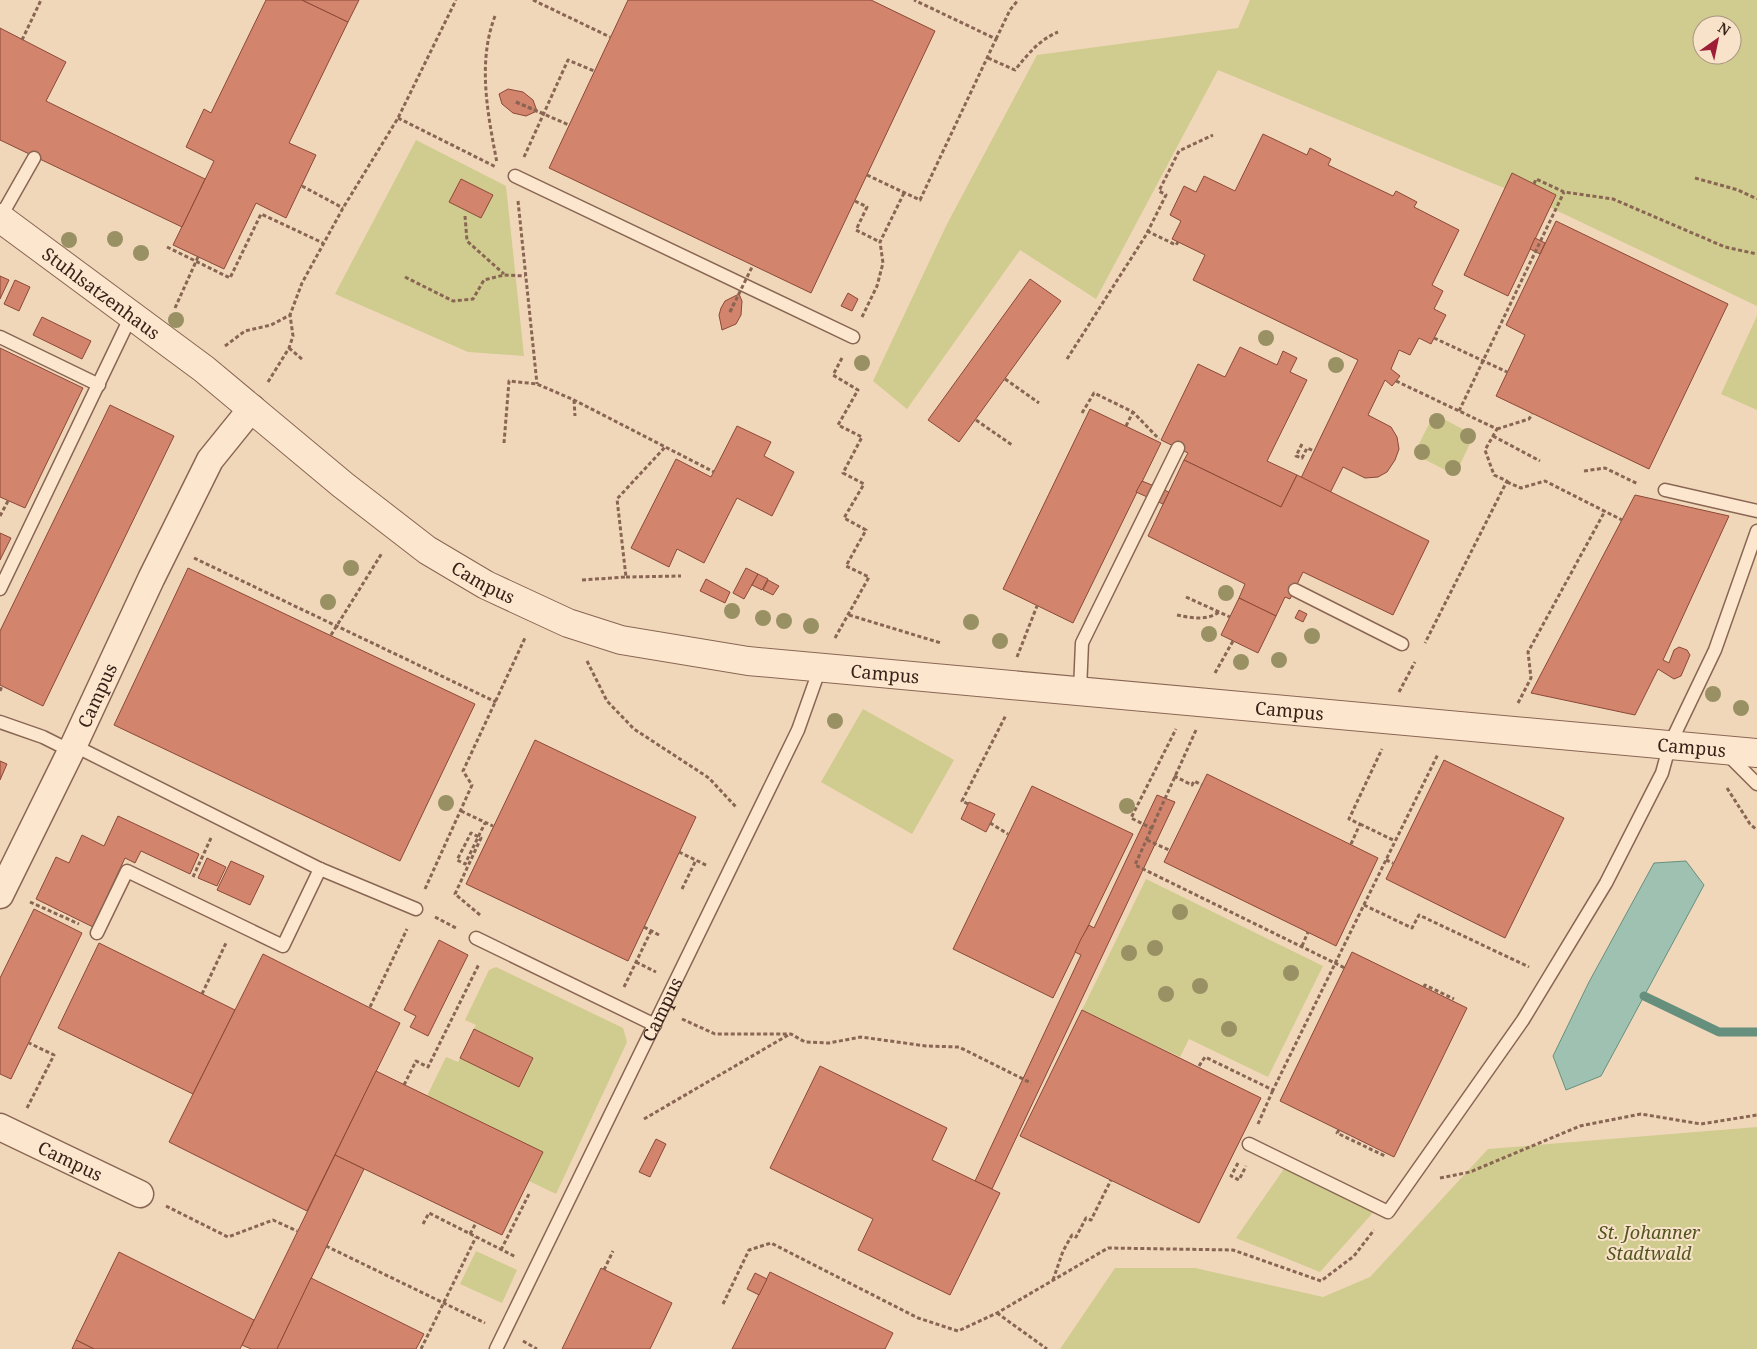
<svg xmlns="http://www.w3.org/2000/svg" width="1757" height="1349" viewBox="0 0 1757 1349" font-family="'Noto Serif',serif">
<style>
.green{fill:#d0cb8e;fill-rule:evenodd}
.water{fill:#9fc1b1;stroke:#668f7e}
.lines{fill:none;stroke-linecap:round;stroke-linejoin:round}
.stream{stroke:#668f7e;stroke-width:9}
.building{fill:#d3846c;stroke:#8b4937}
.service-casing{stroke:#896653;stroke-width:15}
.minor-casing{stroke:#896653;stroke-width:29}
.tertiary-casing{stroke:#896653;stroke-width:30}
.path{stroke:#896653;stroke-width:3;stroke-dasharray:4 2.5;stroke-linecap:butt}
.service{stroke:#fce6ce;stroke-width:12}
.minor{stroke:#fce6ce;stroke-width:26}
.tertiary{stroke:#fce6ce;stroke-width:28}
.path-bridge{stroke:#896653;stroke-width:3;stroke-dasharray:4 2.5;stroke-linecap:butt}
.tree{fill:#999064}
.labels{text-anchor:middle;dominant-baseline:central;stroke-width:4;stroke-linejoin:round;paint-order:stroke}
.street-label{font-size:18px;fill:#372219;stroke:#f8e2ca}
.park-label{font-size:18px;font-style:italic;fill:#51551e;stroke:#f8e2ca}
</style>
<rect width="100%" height="100%" fill="#f1d7ba"/>
<g class="green">
<path d="M1250 0H1757V306L1543 204 1218 70 1096 299 1020 250 907 409 873 381 947 224 1037 55 1238 28ZM1702 25H1732V55H1702Z"/>
<polygon points="416,140 506,186 524,356 468,352 335,294"/>
<polygon points="1757,316 1757,410 1721,394"/>
<polygon points="1434,414 1474,435 1455,475 1414,454"/>
<polygon points="863,709 954,760 912,834 821,782"/>
<polygon points="1146,879 1323,966 1268,1077 1189,1039 1180,1057 1082,1010"/>
<polygon points="496,967 623,1028 627,1042 556,1194 529,1181 542,1153 427,1096 446,1057 458,1062 460,1058 519,1087 533,1058 474,1029 476,1025 465,1020 489,970"/>
<polygon points="1757,1127 1757,1349 1060,1349 1115,1268 1195,1268 1323,1297 1370,1277 1488,1149"/>
<polygon points="1288,1163 1378,1207 1320,1272 1236,1238"/>
<polygon points="476,1251 517,1270 502,1303 460,1284"/>
</g>
<polygon class="water" points="1686,861 1704,885 1601,1076 1566,1090 1553,1056 1589,982 1654,863"/>
<g class="lines">
<polyline class="stream" points="1644,996 1719,1032 1757,1032"/>
</g>
<g class="building">
<polygon points="266,0 302,0 348,22 289,143 316,155 286,218 256,203 224,269 173,245 214,161 186,147 204,109 211,113"/>
<polygon points="302,0 359,0 348,22"/>
<polygon points="628,0 871,0 935,31 811,293 549,168"/>
<polygon points="0,28 66,62 46,101 205,179 182,227 0,140"/>
<polygon points="508,89 523,92 533,100 537,111 526,116 513,113 502,104 499,94"/>
<polygon points="1263,134 1307,155 1310,148 1331,159 1328,165 1393,196 1396,191 1417,202 1414,207 1459,230 1432,285 1443,291 1434,309 1446,315 1431,344 1419,338 1410,355 1399,350 1391,369 1400,376 1392,386 1385,380 1368,415 1391,427 1397,437 1399,449 1395,460 1387,472 1378,477 1365,478 1343,467 1330,493 1301,478 1358,360 1193,280 1205,255 1172,239 1181,221 1170,215 1184,186 1196,192 1204,176 1235,191"/>
<polygon points="1512,173 1556,195 1508,296 1464,275"/>
<polygon points="461,179 493,195 481,218 449,202"/>
<polygon points="1556,221 1728,304 1649,469 1496,396 1525,335 1506,325"/>
<polygon points="1535,238 1545,243 1540,254 1530,249"/>
<polygon points="0,276 9,280 0,299"/>
<polygon points="1030,279 1061,301 959,442 928,420"/>
<polygon points="15,280 30,287 19,311 4,304"/>
<polygon points="848,293 858,299 852,311 841,306"/>
<polygon points="739,294 742,301 741,315 736,324 722,330 719,315 721,308 725,301"/>
<polygon points="42,317 91,341 82,359 33,335"/>
<polygon points="1240,347 1277,365 1283,351 1297,358 1290,372 1307,380 1267,461 1297,475 1281,507 1184,460 1188,453 1161,440 1198,364 1225,377"/>
<polygon points="0,348 83,388 25,508 0,497"/>
<polygon points="110,405 174,436 43,706 0,685 0,631"/>
<polygon points="1090,409 1161,443 1073,623 1003,589"/>
<polygon points="737,426 771,442 764,456 794,472 772,516 737,498 704,563 677,549 669,567 631,548 676,459 711,477"/>
<polygon points="1184,460 1281,507 1297,475 1429,541 1393,615 1303,572 1290,599 1285,597 1276,616 1239,598 1245,584 1148,536"/>
<polygon points="1142,481 1169,492 1163,504 1136,492"/>
<polygon points="1635,495 1729,516 1663,660 1669,663 1674,650 1679,647 1687,650 1690,655 1681,676 1674,679 1658,669 1635,715 1531,693"/>
<polygon points="0,533 11,538 0,560"/>
<polygon points="188,568 475,704 400,861 114,725"/>
<polygon points="746,568 758,574 744,599 733,593"/>
<polygon points="758,574 768,579 762,590 752,585"/>
<polygon points="706,579 730,592 725,603 700,591"/>
<polygon points="768,580 779,586 773,595 763,590"/>
<polygon points="1239,598 1276,616 1258,653 1221,635"/>
<polygon points="1299,610 1307,614 1303,622 1295,618"/>
<polygon points="535,740 696,817 628,961 466,884"/>
<polygon points="1444,760 1564,818 1505,938 1386,879"/>
<polygon points="0,761 7,764 0,780"/>
<polygon points="1207,774 1378,858 1336,946 1164,862"/>
<polygon points="1032,786 1133,834 1053,998 953,949"/>
<polygon points="1157,795 1175,802 992,1189 975,1181 1081,955 1075,952 1081,939 1089,925 1094,928"/>
<polygon points="969,802 995,814 986,832 961,819"/>
<polygon points="118,816 199,854 190,874 141,851 135,863 125,858 93,927 36,899 56,857 69,863 82,835 104,846"/>
<polygon points="207,858 226,867 217,886 198,878"/>
<polygon points="231,861 264,876 250,905 217,890"/>
<polygon points="34,909 82,933 11,1079 0,1074 0,978"/>
<polygon points="439,940 468,955 428,1036 410,1027 416,1016 404,1010"/>
<polygon points="99,943 235,1010 193,1094 58,1028"/>
<polygon points="1352,952 1467,1008 1394,1157 1280,1101"/>
<polygon points="263,954 400,1023 307,1211 169,1142"/>
<polygon points="1082,1010 1261,1098 1199,1223 1020,1136"/>
<polygon points="474,1029 533,1058 519,1087 460,1058"/>
<polygon points="820,1066 947,1128 932,1160 1000,1193 950,1295 858,1250 873,1219 770,1168"/>
<polygon points="376,1071 543,1152 502,1235 335,1155"/>
<polygon points="656,1139 666,1144 650,1177 639,1172"/>
<polygon points="335,1155 364,1169 277,1349 251,1349 242,1345"/>
<polygon points="119,1252 254,1320 240,1349 94,1349 76,1340"/>
<polygon points="601,1268 672,1303 650,1349 562,1349"/>
<polygon points="770,1272 893,1333 885,1349 732,1349"/>
<polygon points="755,1273 767,1279 759,1295 747,1289"/>
<polygon points="311,1278 424,1334 416,1349 277,1349"/>
<polygon points="76,1340 94,1349 72,1349"/>
</g>
<g class="lines">
<g class="service-casing">
<g id="service">
<polyline points="515,176 853,337"/>
<polyline points="0,218 34,158"/>
<polyline points="0,337 99,385"/>
<polyline points="1665,490 1757,511"/>
<polyline points="0,589 132,314"/>
<polyline points="1295,590 1402,644"/>
<polyline points="1080,690 1082,643 1178,448"/>
<polyline points="0,722 43,737 71,751"/>
<polyline points="73,745 320,869 416,909"/>
<polyline points="1726,753 1757,784"/>
<polyline points="97,933 127,871 283,946 320,869"/>
<polyline points="476,938 655,1025"/>
<polyline points="1249,1144 1388,1212 1523,1020 1606,883 1662,773 1670,744 1715,650 1757,531"/>
<path id="s1" d="M496 1349 798 730 820 668"/>
</g>
</g>
<g class="minor-casing">
<g id="minor">
<path id="s2" d="M0 895 71 751 151 579 210 460 252 408"/>
<path id="s3" d="M0 1127 140 1194"/>
</g>
</g>
<g class="tertiary-casing">
<g id="tertiary">
<path id="s4" d="M0 218 204 369 343 485 427 550 486 585 568 623 621 640 748 661 1757 753"/>
</g>
</g>
<g class="path">
<polyline points="533,0 610,37"/>
<path d="M495 16C477 63 488 115 497 163"/>
<polyline points="996,39 1010,10 1018,0"/>
<polyline points="22,40 41,0"/>
<path d="M988 58 1015 70C1028 54 1039 40 1058 32"/>
<polyline points="516,102 544,114"/>
<polyline points="398,118 496,167"/>
<polyline points="524,157 568,60 594,71"/>
<polyline points="867,175 920,200 996,39 914,0"/>
<polyline points="1695,178 1738,190 1757,199"/>
<polyline points="1534,184 1536,179 1564,192 1613,199 1725,247 1757,254"/>
<polyline points="302,186 343,208"/>
<polyline points="518,201 537,384"/>
<polyline points="855,201 867,207 856,230 880,242"/>
<polyline points="465,216 467,241 504,274"/>
<polyline points="1147,231 1176,245 1178,242"/>
<polyline points="167,247 230,278 261,214 323,243"/>
<polyline points="405,277 453,301 473,299 484,280 504,275 525,276"/>
<polyline points="175,308 198,257"/>
<polyline points="730,312 734,303"/>
<polyline points="862,317 877,286 883,263 880,242 904,193"/>
<polyline points="225,346 245,331 271,325 290,315 302,283 343,208 398,118 456,0"/>
<polyline points="289,348 303,360"/>
<polyline points="1067,359 1146,235 1166,195 1159,191 1179,151 1213,135"/>
<polyline points="1005,379 1039,403"/>
<polyline points="1396,381 1497,429 1485,450 1494,475 1507,481 1425,643"/>
<polyline points="268,382 289,348 293,336 290,315"/>
<polyline points="574,400 575,416"/>
<polyline points="1459,411 1564,192"/>
<polyline points="1082,413 1094,393 1133,412 1159,439"/>
<polyline points="976,420 1012,445"/>
<polyline points="1126,426 1133,412"/>
<polyline points="1497,429 1529,419 1532,414"/>
<polyline points="1493,436 1540,461"/>
<polyline points="504,443 509,381 537,384 574,400 714,472"/>
<polyline points="1302,444 1296,456 1302,458 1307,448 1314,451"/>
<polyline points="1584,471 1605,468 1638,484"/>
<polyline points="1507,482 1521,488 1545,481 1622,520"/>
<polyline points="0,516 8,501"/>
<polyline points="194,558 496,702"/>
<polyline points="626,577 681,576"/>
<polyline points="582,580 626,577 617,499 666,446"/>
<polyline points="1186,597 1230,617"/>
<polyline points="849,615 941,643"/>
<path d="M1177 615C1191 618 1207 621 1219 612"/>
<polyline points="331,635 382,553"/>
<polyline points="835,638 869,577 846,566 866,530 844,518 864,484 843,473 862,437 838,425 858,390 833,375 843,356"/>
<polyline points="1017,657 1037,606"/>
<polyline points="587,661 607,701 634,729 709,778 736,807"/>
<polyline points="1215,673 1233,641"/>
<polyline points="0,691 2,686"/>
<polyline points="1399,692 1415,662"/>
<polyline points="1518,703 1531,678 1528,652 1605,511"/>
<polyline points="1196,730 1135,865 1345,968"/>
<polyline points="1174,776 1192,785 1194,781 1202,785"/>
<polyline points="1727,788 1750,824 1757,830"/>
<polyline points="968,804 962,801 1006,715"/>
<polyline points="461,811 493,826"/>
<polyline points="990,823 1008,834"/>
<polyline points="1360,824 1395,841"/>
<polyline points="1153,829 1131,818 1176,729"/>
<polyline points="1147,840 1169,850"/>
<polyline points="1351,844 1360,824 1349,819 1382,749"/>
<polyline points="679,852 708,866"/>
<polyline points="1386,860 1393,863"/>
<polyline points="193,877 211,838"/>
<polyline points="425,889 472,785 463,771 525,638"/>
<polyline points="682,889 696,860"/>
<polyline points="30,902 79,924"/>
<polyline points="1364,905 1412,928 1419,915 1529,967"/>
<polyline points="480,915 455,894 481,838 471,833 457,860 465,864 485,823"/>
<polyline points="435,917 456,928"/>
<polyline points="644,927 659,935"/>
<polyline points="1302,946 1308,932"/>
<polyline points="636,962 656,972"/>
<polyline points="624,987 651,931"/>
<polyline points="1424,987 1425,985 1454,999"/>
<polyline points="202,994 226,943"/>
<polyline points="370,1007 407,929"/>
<polyline points="682,1019 715,1034 791,1034 805,1042 829,1043 861,1037 926,1046 959,1047 1031,1083"/>
<polyline points="1199,1066 1205,1057 1273,1090 1438,754"/>
<polyline points="404,1085 416,1061 428,1067 479,964"/>
<polyline points="27,1108 54,1055 29,1043"/>
<polyline points="644,1119 790,1034"/>
<polyline points="1258,1124 1273,1090"/>
<polyline points="1339,1130 1337,1133 1385,1156"/>
<polyline points="1238,1163 1231,1176 1239,1180 1246,1166"/>
<polyline points="1440,1178 1470,1172 1580,1126 1641,1114 1701,1124 1757,1115"/>
<polyline points="166,1206 228,1237 273,1220 297,1231"/>
<polyline points="423,1224 429,1213 516,1257"/>
<polyline points="470,1234 476,1223"/>
<polyline points="326,1246 485,1323"/>
<polyline points="501,1250 529,1194"/>
<polyline points="604,1270 613,1251"/>
<polyline points="1053,1280 1063,1251 1072,1235 1076,1237 1086,1218 1091,1220 1111,1180"/>
<polyline points="723,1304 749,1250 771,1243 918,1318 958,1331 997,1313 1108,1248 1233,1250 1321,1281 1354,1256 1374,1230"/>
<polyline points="997,1313 1047,1349"/>
<polyline points="523,1341 537,1349"/>
<polyline points="421,1349 476,1237"/>
</g>
<use href="#service" class="service"/>
<use href="#minor" class="minor"/>
<use href="#tertiary" class="tertiary"/>
<g class="path-bridge">
<polyline points="516,102 569,125"/>
<polyline points="730,312 753,265"/>
<polyline points="1434,338 1507,372"/>
</g>
</g>
<g class="tree">
<circle cx="115" cy="239" r="8"/>
<circle cx="69" cy="240" r="8"/>
<circle cx="141" cy="253" r="8"/>
<circle cx="176" cy="320" r="8"/>
<circle cx="1266" cy="338" r="8"/>
<circle cx="862" cy="363" r="8"/>
<circle cx="1336" cy="365" r="8"/>
<circle cx="1437" cy="421" r="8"/>
<circle cx="1468" cy="436" r="8"/>
<circle cx="1422" cy="452" r="8"/>
<circle cx="1453" cy="468" r="8"/>
<circle cx="351" cy="568" r="8"/>
<circle cx="1226" cy="593" r="8"/>
<circle cx="328" cy="602" r="8"/>
<circle cx="732" cy="611" r="8"/>
<circle cx="763" cy="618" r="8"/>
<circle cx="784" cy="621" r="8"/>
<circle cx="971" cy="622" r="8"/>
<circle cx="811" cy="626" r="8"/>
<circle cx="1209" cy="634" r="8"/>
<circle cx="1312" cy="636" r="8"/>
<circle cx="1000" cy="641" r="8"/>
<circle cx="1279" cy="660" r="8"/>
<circle cx="1241" cy="662" r="8"/>
<circle cx="1713" cy="694" r="8"/>
<circle cx="1741" cy="708" r="8"/>
<circle cx="835" cy="721" r="8"/>
<circle cx="446" cy="803" r="8"/>
<circle cx="1127" cy="806" r="8"/>
<circle cx="1180" cy="912" r="8"/>
<circle cx="1155" cy="948" r="8"/>
<circle cx="1129" cy="953" r="8"/>
<circle cx="1291" cy="973" r="8"/>
<circle cx="1200" cy="986" r="8"/>
<circle cx="1166" cy="994" r="8"/>
<circle cx="1229" cy="1029" r="8"/>
</g>
<g class="labels">
<g class="street-label">
<text stroke="none"><textPath href="#s4" startOffset="126">Stuhlsatzenhaus</textPath></text>
<text stroke="none"><textPath href="#s4" startOffset="606">Campus</textPath></text>
<text stroke="none"><textPath href="#s4" startOffset="1022">Campus</textPath></text>
<text stroke="none"><textPath href="#s2" startOffset="222">Campus</textPath></text>
<text stroke="none"><textPath href="#s4" startOffset="1428">Campus</textPath></text>
<text stroke="none"><textPath href="#s4" startOffset="1832">Campus</textPath></text>
<text stroke="none"><textPath href="#s1" startOffset="378">Campus</textPath></text>
<text stroke="none"><textPath href="#s3" startOffset="78">Campus</textPath></text>
</g>
<g class="park-label">
<text x="1649" y="1232">St. Johanner<tspan x="1649" dy="21">Stadtwald</tspan></text>
</g>
</g>
<g transform="translate(1717 40) rotate(33)"><circle r="24" fill="#f8e2ca" stroke="#ab9583"/>
<path d="M0-4L9 19L0 12L-9 19Z" fill="#9d1e36"/>
<text y="-8" font-size="14" font-weight="bold" text-anchor="middle" fill="#372219">N</text>
</g>
</svg>
